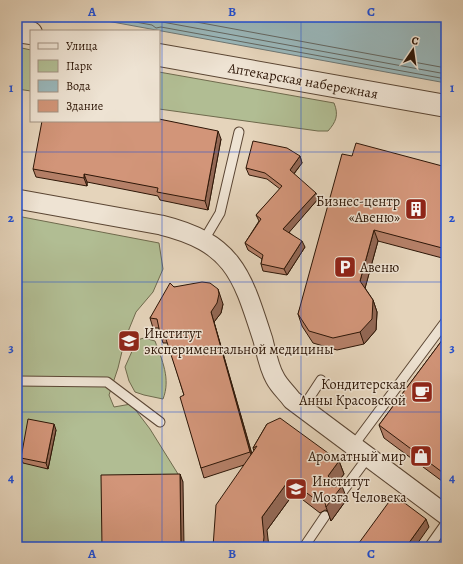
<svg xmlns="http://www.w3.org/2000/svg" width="463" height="564" viewBox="0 0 463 564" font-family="Alegreya,serif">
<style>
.green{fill:#b1bd93;stroke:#6f6a4d}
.water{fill:#99b6b9;stroke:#6e7672}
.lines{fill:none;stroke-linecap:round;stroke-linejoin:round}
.shore{stroke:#636660;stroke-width:1}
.service-casing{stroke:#5b4634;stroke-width:11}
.minor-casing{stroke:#5b4634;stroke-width:21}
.tertiary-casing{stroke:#5b4634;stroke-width:24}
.service{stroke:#eee3d3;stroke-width:9}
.minor{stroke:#eee3d3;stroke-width:19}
.tertiary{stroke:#eee3d3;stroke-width:22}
.wall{fill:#b58068;stroke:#2d1607}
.shaded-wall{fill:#936855;stroke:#2d1607}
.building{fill:#d29579;stroke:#2d1607}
.grid{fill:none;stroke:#1d4ed8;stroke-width:1;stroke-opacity:0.55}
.labels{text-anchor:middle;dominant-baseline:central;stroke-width:3;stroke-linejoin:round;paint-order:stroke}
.street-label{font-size:14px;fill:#2d1607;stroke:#eee3d3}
.poi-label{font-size:14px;fill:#2d1607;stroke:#eee3d3;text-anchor:end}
.neatline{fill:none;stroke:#1d4ed8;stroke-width:1.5}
.grid-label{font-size:13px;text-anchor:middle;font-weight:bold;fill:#1d4ed8}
</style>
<rect width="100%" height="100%" fill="#e5d4bb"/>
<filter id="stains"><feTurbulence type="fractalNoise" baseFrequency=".005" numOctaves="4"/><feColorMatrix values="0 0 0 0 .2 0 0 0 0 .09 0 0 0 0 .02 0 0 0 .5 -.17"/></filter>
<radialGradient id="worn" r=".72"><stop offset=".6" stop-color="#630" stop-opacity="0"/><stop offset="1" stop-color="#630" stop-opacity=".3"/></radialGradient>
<g class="green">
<polygon points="17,47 31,50 31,91 17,89"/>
<path d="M159 72 334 103C339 115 336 122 328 131H318L159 109Z"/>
<polygon points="17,216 159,243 163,269 153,292 136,312 125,339 118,368 109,395 114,407 131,404 150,429 183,482 104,483 104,547 17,547"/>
<path d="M144 338 155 341C162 360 171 379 163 399L144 395 135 392 129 381 125 367 137 340Z"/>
</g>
<polygon class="water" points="85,17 446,17 446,83"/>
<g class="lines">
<g class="shore">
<polyline points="108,17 152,25 156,28 161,27 446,79"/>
<polyline points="135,17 446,74"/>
<polyline points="169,17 446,68"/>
</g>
<g class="service-casing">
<g id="service">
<polyline points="204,240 220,213 239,132"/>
<polyline points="17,381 107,382 160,422"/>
<polyline points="302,409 321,380"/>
<polyline points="353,446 446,321"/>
<polyline points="340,495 368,457"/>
<polyline points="304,547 325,516"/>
<polyline points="429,547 446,523"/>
</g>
</g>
<g class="minor-casing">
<path id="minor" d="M17 199 161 225C234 243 242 275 263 340 266 352 269 368 275 378 279 386 287 393 292 400L446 515"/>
</g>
<g class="tertiary-casing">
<g id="tertiary">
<polyline points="17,31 31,33"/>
<polyline points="159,55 446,106"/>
</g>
</g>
<use href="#service" class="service"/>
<use href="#minor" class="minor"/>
<use href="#tertiary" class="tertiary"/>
</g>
<g class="wall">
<polygon points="221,139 208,210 160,200 158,196 87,182 87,186 36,177 33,169"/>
<polygon points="300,156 302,163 294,174 318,199 289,232 305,247 287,275 263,271 261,264 262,259 248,250 245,243 259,221 256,215 280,189 267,179 249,175 246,168"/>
<polygon points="352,156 446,167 446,259 378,241 365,288 373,300 377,312 376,330 364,344 337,350 313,343 302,326 298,314"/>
<polygon points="174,287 223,304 221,313 214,322 252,454 254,451 253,448 267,424 339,461 344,474 335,486 347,499 331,521 328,511 325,510 320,513 294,493 267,530 244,465 204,478 201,468 184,395 168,343 163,343 160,333 159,328 153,328 150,318"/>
<polygon points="446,335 446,484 384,438 379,425"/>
<polygon points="56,430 48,469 23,463 21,458"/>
</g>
<g class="shaded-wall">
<polygon points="218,131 221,139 208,210 205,201"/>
<polygon points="300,156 302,163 292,176 290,170"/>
<polygon points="84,174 87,182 87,186 84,178"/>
<polygon points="316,193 318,199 286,236 283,229"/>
<polygon points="374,230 378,241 364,292 360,281"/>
<polygon points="302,241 305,247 287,275 284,269"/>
<polygon points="218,289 223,304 221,313 214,322 254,462 250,452 211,312"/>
<polygon points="373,300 377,312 376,330 364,344 360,332"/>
<polygon points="54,424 56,430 48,469 46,463"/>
<polygon points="339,461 344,474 334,488 342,486 347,499 331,521 326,507 330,484 328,476"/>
<polygon points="180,474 183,482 184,547 181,547"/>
<polygon points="289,480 294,493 267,530 269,547 263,547 262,517"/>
<polygon points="426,519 429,527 415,547 406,547"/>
</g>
<g class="building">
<polygon points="159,119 218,131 205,201 157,192 158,188 84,174 84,178 33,169 42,121 159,121"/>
<polygon points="253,141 287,148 300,156 290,170 316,193 283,229 302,241 284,269 261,264 263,255 245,243 261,219 256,215 282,186 265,173 246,168"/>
<polygon points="356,143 446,167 446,249 374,230 360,281 373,300 372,319 360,332 333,338 309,331 298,314 342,154 352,156"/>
<polygon points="202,282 210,283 218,289 219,294 217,303 211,312 250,452 201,468 180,397 184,395 164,333 160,333 157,319 150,318 170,283 174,287"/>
<polygon points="446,335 446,475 379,425"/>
<polygon points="280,418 339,461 328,476 330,478 330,484 332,487 342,486 326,507 324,498 320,497 315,499 289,480 262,517 264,537 263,547 213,547 216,505 257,446 253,448 267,424"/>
<polygon points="28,419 54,424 46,463 21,458"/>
<polygon points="180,474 181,547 102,547 101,475"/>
<polygon points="394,495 426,519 406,547 356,547"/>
</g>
<path class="grid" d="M162 17V547M301 17V547M17 152H446M17 282H446M17 412H446"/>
<defs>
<g id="building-square" transform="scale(1.15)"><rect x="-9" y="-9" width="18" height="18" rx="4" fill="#8f2418" stroke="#eee3d3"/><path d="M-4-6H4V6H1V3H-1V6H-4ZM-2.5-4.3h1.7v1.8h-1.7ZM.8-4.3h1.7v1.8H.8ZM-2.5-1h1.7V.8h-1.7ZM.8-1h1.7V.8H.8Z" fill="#fff"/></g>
<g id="parking-square" transform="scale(1.15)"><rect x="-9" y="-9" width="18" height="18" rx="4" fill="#8f2418" stroke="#eee3d3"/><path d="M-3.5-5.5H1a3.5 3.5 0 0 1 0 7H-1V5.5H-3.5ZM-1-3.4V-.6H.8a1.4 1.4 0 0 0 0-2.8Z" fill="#fff"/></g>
<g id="university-square" transform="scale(1.15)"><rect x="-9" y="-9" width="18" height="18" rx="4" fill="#8f2418" stroke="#eee3d3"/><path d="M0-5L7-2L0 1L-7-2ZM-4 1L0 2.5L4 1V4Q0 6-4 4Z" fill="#fff"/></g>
<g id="cafe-square" transform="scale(1.15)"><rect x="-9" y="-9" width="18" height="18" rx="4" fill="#8f2418" stroke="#eee3d3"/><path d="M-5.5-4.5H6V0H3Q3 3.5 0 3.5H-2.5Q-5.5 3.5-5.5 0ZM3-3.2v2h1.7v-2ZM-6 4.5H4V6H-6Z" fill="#fff"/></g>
<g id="shop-square" transform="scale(1.15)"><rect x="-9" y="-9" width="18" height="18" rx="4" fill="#8f2418" stroke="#eee3d3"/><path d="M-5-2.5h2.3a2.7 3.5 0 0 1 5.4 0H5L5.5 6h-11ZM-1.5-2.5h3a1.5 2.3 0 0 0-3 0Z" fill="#fff"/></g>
</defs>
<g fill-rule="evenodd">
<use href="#building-square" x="416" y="209"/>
<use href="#parking-square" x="345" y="267"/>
<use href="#university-square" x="129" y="341"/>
<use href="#cafe-square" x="422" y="392"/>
<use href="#shop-square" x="421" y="456"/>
<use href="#university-square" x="296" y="489"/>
</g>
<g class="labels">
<g class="street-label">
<text transform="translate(303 81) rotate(10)">Аптекарская набережная</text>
</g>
<g class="poi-label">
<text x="400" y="201">Бизнес-центр<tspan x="400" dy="16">«Авеню»</tspan></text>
<text x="360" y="267" text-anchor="start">Авеню</text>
<text x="144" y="333" text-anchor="start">Институт<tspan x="144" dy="16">экспериментальной медицины</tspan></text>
<text x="406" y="384">Кондитерская<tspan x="406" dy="16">Анны Красовской</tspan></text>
<text x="406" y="456">Ароматный мир</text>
<text x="312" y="481" text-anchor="start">Институт<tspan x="312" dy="16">Мозга Человека</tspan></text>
</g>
</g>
<rect width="463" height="564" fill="none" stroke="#e5d4bb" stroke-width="44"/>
<rect x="30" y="30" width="130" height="92" fill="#eee3d3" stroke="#a19181"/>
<rect x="38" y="43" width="20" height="6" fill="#eee3d3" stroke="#a19181"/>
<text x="66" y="50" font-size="12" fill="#2d1607">Улица</text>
<rect x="38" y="60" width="20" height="12" fill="#b1bd93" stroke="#a19181"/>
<text x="66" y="70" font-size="12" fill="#2d1607">Парк</text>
<rect x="38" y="80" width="20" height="12" fill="#99b6b9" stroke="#a19181"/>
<text x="66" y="90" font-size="12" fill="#2d1607">Вода</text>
<rect x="38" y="100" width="20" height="12" fill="#d29579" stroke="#a19181"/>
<text x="66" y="110" font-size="12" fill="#2d1607">Здание</text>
<g transform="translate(413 50) rotate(13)" stroke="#eee3d3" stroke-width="3" paint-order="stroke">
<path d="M0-3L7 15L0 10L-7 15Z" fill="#2d1607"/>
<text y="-6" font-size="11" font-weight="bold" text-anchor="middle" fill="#2d1607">С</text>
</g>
<rect x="22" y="22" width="419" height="520" class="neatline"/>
<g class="grid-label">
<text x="92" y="16">A</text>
<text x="232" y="16">B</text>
<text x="371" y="16">C</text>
<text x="11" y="92">1</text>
<text x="452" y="92">1</text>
<text x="11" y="222">2</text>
<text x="452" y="222">2</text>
<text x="11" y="352">3</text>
<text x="452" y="352">3</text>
<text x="11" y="482">4</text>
<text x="452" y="482">4</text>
<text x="92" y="558">A</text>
<text x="232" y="558">B</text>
<text x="371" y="558">C</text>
</g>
<rect width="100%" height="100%" filter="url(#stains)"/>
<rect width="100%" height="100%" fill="url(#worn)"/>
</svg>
